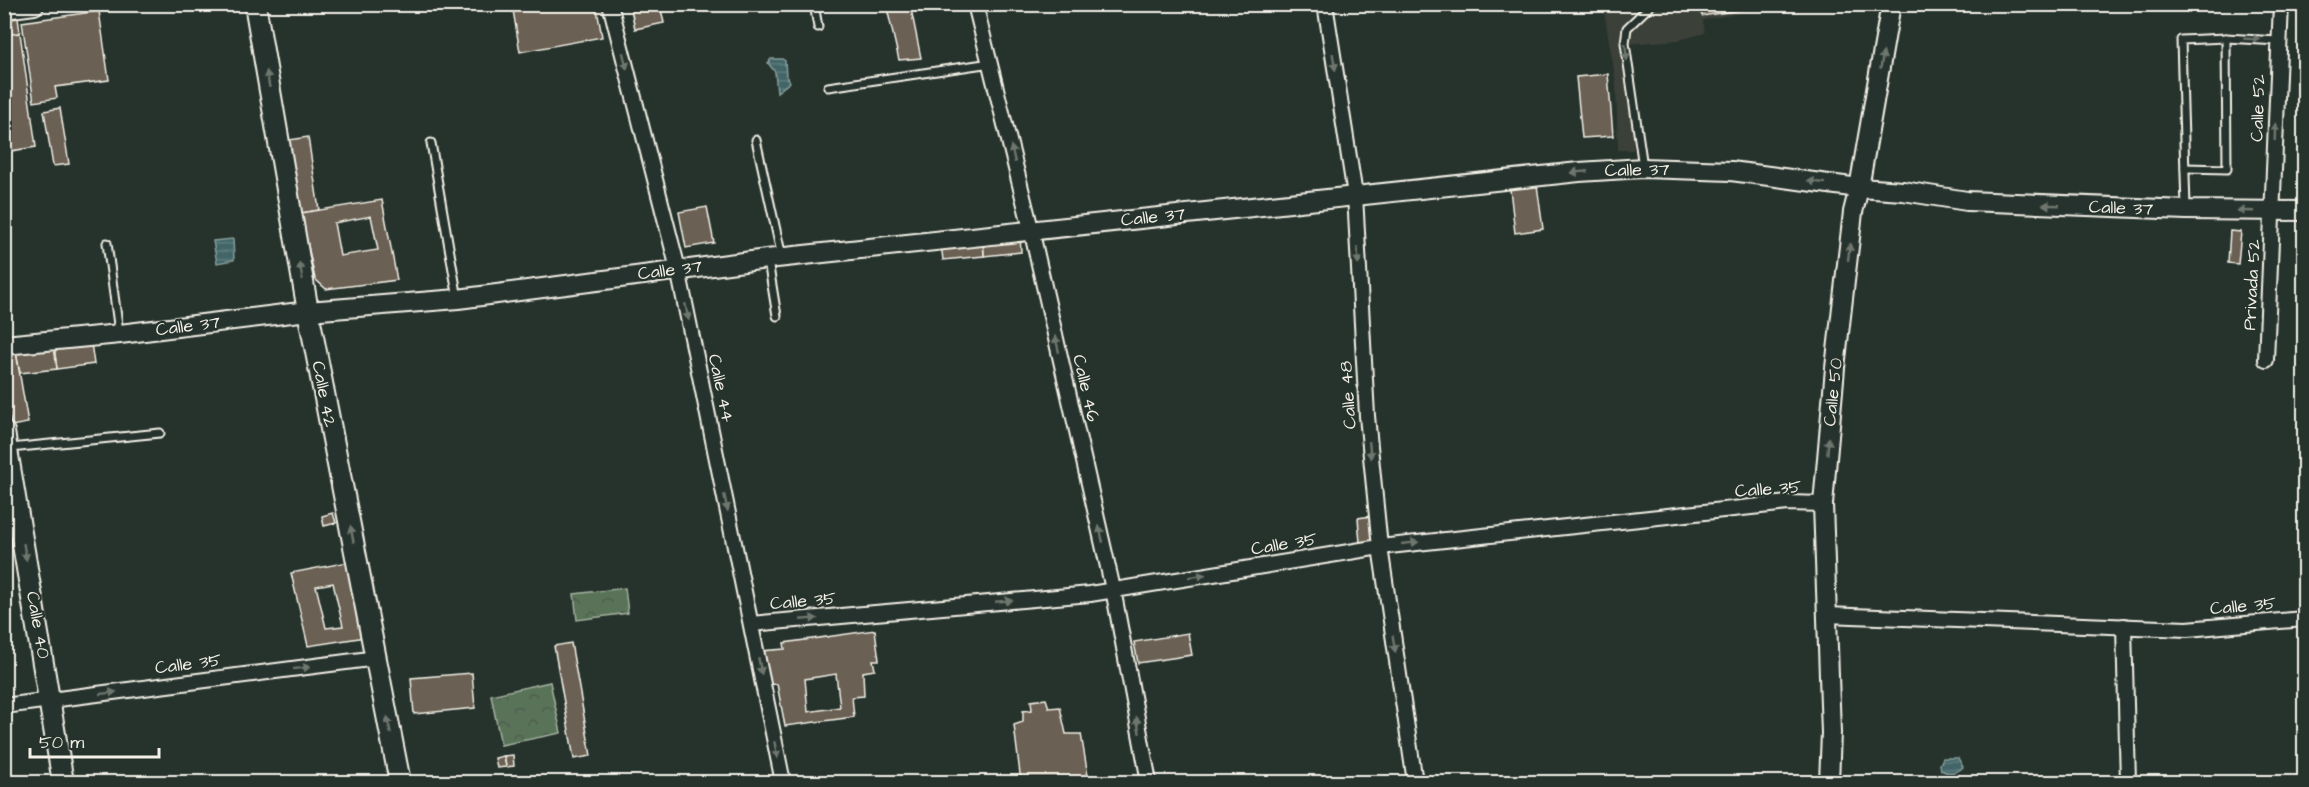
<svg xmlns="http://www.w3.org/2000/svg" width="2309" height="787" viewBox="0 0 2309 787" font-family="'Architects Daughter',sans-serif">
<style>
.built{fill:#3a4138}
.park{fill:url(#park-crowns);stroke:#a6b2a0;stroke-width:1.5}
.water{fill:url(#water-rules);stroke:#899e9b;stroke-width:1.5}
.building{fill:#6a6153;stroke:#f4f1e8;stroke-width:1.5;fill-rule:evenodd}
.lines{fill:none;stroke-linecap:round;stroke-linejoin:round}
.service-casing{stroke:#f4f1e8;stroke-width:11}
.minor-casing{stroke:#f4f1e8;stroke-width:18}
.tertiary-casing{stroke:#f4f1e8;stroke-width:22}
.secondary-casing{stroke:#f4f1e8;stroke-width:24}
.service{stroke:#26332d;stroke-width:7}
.minor{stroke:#26332d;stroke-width:14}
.tertiary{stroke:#26332d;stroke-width:18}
.secondary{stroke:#26332d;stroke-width:20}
.oneway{fill:#6e766e}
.labels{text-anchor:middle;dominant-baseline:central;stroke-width:4.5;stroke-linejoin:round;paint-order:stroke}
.street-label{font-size:18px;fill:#f4f1e8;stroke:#26332d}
</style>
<defs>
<pattern id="park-crowns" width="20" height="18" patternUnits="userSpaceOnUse" patternTransform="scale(1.5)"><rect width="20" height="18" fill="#597359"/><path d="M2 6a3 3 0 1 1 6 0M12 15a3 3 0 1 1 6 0" fill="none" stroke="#505b4f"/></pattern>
<pattern id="water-rules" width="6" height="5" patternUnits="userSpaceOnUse" patternTransform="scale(1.5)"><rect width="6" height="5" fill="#426667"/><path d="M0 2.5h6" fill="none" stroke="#5e7c7d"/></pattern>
</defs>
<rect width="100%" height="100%" fill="#26332d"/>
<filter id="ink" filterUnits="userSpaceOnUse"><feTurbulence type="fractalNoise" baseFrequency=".0167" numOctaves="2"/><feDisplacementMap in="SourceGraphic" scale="12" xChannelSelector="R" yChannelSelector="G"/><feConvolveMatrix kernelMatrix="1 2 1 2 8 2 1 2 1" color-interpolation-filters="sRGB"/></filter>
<g filter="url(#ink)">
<polygon class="built" points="1603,5 1786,5 1703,20 1705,33 1679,40 1628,44 1634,105 1633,150 1618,150 1616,83"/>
<g class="park">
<polygon points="625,588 628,613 577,620 574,594"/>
<polygon points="550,682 561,733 501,745 491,695"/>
</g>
<g class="water">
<polygon points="771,59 782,59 785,61 786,76 790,82 777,92 775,72 768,63"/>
<polygon points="233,239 234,260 217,263 213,241"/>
<path d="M1943 758H1958L1963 767C1957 773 1948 774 1941 770L1940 764Z"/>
</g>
<g class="building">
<polygon points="512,4 596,4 602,37 520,52"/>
<polygon points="630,4 660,4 664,23 635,29"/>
<polygon points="886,4 910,4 921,58 899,60"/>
<polygon points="1699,4 1779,4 1702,16"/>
<polygon points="99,11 109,80 55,87 57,98 34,102 22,22"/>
<polygon points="18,18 20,33 4,35 4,20"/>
<polygon points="20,33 36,147 4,152 4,35"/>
<polygon points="1608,74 1613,136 1582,138 1576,77"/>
<polygon points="60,108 69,164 53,166 44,111"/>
<polygon points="308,137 319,210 301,213 289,140"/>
<polygon points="1537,185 1543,229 1515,233 1510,189"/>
<path d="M382 200 397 280 326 289 315 279 301 213ZM371 216 378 250 340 256 334 223Z"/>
<polygon points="707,207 714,243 686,248 679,212"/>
<polygon points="2230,231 2241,232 2238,264 2228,263"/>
<polygon points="1020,236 1021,252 984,256 983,240"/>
<polygon points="983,240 984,256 943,260 941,244"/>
<polygon points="91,343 94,364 57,369 54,347"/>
<polygon points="54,347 57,369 20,373 16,352"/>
<polygon points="16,352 28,423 11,426 4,388 4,354"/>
<polygon points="333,513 336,523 324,526 322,516"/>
<polygon points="1371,516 1374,541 1360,543 1358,518"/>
<path d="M348 562 364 633 359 638 308 646 291 573ZM333 583 343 626 326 628 316 586Z"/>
<path d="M875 630 879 660H873L875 670 863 672 864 696 852 697 854 717 785 726 777 684 766 685 760 651 785 649 784 643ZM836 674 840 707 808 712 805 679Z"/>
<polygon points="1188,633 1192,655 1138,663 1134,642"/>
<polygon points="571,643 591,756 574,759 554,646"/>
<polygon points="472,673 475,708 414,714 411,678"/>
<polygon points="1046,699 1049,708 1060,707 1066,734 1081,734 1089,782 1021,782 1014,725 1023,722 1023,711 1032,710 1031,701"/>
<polygon points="513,755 514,766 506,767 504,756"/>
<polygon points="504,756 506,767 497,768 495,758"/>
</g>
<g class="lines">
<g class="service-casing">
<g id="service">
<polyline points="814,4 818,27"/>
<polyline points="828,87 991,63"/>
<polyline points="756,140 782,257"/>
<polyline points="431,143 458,299"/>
<polyline points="1643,167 1625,43 1627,28 1652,4"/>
<polyline points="2185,168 2227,169 2226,38"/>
<polyline points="2186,208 2181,40 2226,38 2278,41"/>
<polyline points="107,243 119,332"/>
<polyline points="768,261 777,316"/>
<polyline points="10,448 160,433"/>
</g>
</g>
<g class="minor-casing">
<g id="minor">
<polyline points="610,4 678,269 783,782"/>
<polyline points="975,4 1031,229 1113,589 1149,782"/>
<polyline points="1325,4 1355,195 1367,416 1380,547 1415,782"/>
<polyline points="2266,360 2281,4"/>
<polyline points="1826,615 2187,629 2304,619"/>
<polyline points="751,624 1090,594 1380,547 1788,503 1823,504"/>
<polyline points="2124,626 2128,782"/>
<polyline points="4,706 377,658"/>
</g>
</g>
<g class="tertiary-casing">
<g id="tertiary">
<polyline points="4,345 120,334 308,311 458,299 767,259 1579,172 1643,168 1731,171 1859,188 1903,191 1967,201 2186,210 2304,211"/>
<polyline points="1829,782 1831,733 1823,504 1835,368 1853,212 1859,188 1891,4"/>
</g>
</g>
<g class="secondary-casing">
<g id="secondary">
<polyline points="255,4 308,311 400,782"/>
<polyline points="4,8 34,4"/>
<polyline points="4,432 63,782"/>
</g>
</g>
<use href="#service" class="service"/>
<use href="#minor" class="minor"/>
<use href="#tertiary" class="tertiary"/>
<use href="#secondary" class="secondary"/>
</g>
<defs><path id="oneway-solid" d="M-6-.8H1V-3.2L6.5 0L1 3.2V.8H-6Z" transform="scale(1.5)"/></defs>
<g class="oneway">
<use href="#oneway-solid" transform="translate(2252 39) rotate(3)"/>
<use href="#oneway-solid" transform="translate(1626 52) rotate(84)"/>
<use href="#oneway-solid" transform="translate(1882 60) rotate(-80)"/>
<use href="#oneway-solid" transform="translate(625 61) rotate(76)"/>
<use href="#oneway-solid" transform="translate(1334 62) rotate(81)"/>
<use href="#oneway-solid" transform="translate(268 79) rotate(-100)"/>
<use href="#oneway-solid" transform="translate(2275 132) rotate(-88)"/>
<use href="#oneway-solid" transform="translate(1013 154) rotate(-104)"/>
<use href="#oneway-solid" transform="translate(1579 172) rotate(175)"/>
<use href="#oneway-solid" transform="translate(1816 182) rotate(-173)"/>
<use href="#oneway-solid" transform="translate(2051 205) rotate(-178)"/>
<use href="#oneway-solid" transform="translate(2246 211) rotate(-178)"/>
<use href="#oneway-solid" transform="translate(1849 252) rotate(-83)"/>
<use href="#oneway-solid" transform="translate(1358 256) rotate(87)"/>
<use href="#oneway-solid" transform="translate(301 271) rotate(-100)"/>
<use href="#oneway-solid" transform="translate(687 312) rotate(78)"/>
<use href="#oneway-solid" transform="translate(1057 344) rotate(-103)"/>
<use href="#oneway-solid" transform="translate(1828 446) rotate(-85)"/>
<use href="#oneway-solid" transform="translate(1370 450) rotate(84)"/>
<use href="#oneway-solid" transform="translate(726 503) rotate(78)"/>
<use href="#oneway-solid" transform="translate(352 534) rotate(-101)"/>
<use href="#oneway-solid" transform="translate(1101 534) rotate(-103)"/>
<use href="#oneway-solid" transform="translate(1410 543) rotate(-6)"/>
<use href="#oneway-solid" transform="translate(25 552) rotate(80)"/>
<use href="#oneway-solid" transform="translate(1197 576) rotate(-9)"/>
<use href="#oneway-solid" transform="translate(1004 601) rotate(-5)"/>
<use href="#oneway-solid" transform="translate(809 619) rotate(-5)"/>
<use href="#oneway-solid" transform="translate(1394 644) rotate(81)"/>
<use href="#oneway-solid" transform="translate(760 666) rotate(79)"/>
<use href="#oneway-solid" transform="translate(302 668) rotate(-7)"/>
<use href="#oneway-solid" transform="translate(108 693) rotate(-7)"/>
<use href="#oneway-solid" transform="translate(389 725) rotate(-101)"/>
<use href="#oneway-solid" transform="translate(1138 725) rotate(-101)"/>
<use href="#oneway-solid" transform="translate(776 750) rotate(79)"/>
</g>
</g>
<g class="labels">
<g class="street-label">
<text transform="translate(2258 108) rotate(-88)">Calle 52</text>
<text transform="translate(1637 170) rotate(-1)">Calle 37</text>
<text transform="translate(2121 208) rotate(2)">Calle 37</text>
<text transform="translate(1153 217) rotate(-6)">Calle 37</text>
<text transform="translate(670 270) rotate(-7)">Calle 37</text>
<text transform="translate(2252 285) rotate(-87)">Privada 52</text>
<text transform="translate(188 326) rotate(-7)">Calle 37</text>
<text transform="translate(721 388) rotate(78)">Calle 44</text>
<text transform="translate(1086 388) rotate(77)">Calle 46</text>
<text transform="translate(1833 392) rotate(-84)">Calle 50</text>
<text transform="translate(324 394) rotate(79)">Calle 42</text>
<text transform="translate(1348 395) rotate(-94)">Calle 48</text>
<text transform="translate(1768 489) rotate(-4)">Calle 35</text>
<text transform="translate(1284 544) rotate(-9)">Calle 35</text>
<text transform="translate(803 601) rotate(-5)">Calle 35</text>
<text transform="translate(2243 606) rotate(-5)">Calle 35</text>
<text transform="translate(38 625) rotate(80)">Calle 40</text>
<text transform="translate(188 664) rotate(-7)">Calle 35</text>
</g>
</g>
<rect width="2309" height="787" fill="none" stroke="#26332d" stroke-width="24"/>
<rect x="12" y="12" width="2285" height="763" fill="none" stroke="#f4f1e8" stroke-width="2" filter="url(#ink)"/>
<path d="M30 748v9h129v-9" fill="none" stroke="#f4f1e8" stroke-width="3"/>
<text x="39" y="748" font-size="18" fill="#f4f1e8" stroke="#26332d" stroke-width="4.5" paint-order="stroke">50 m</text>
</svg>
